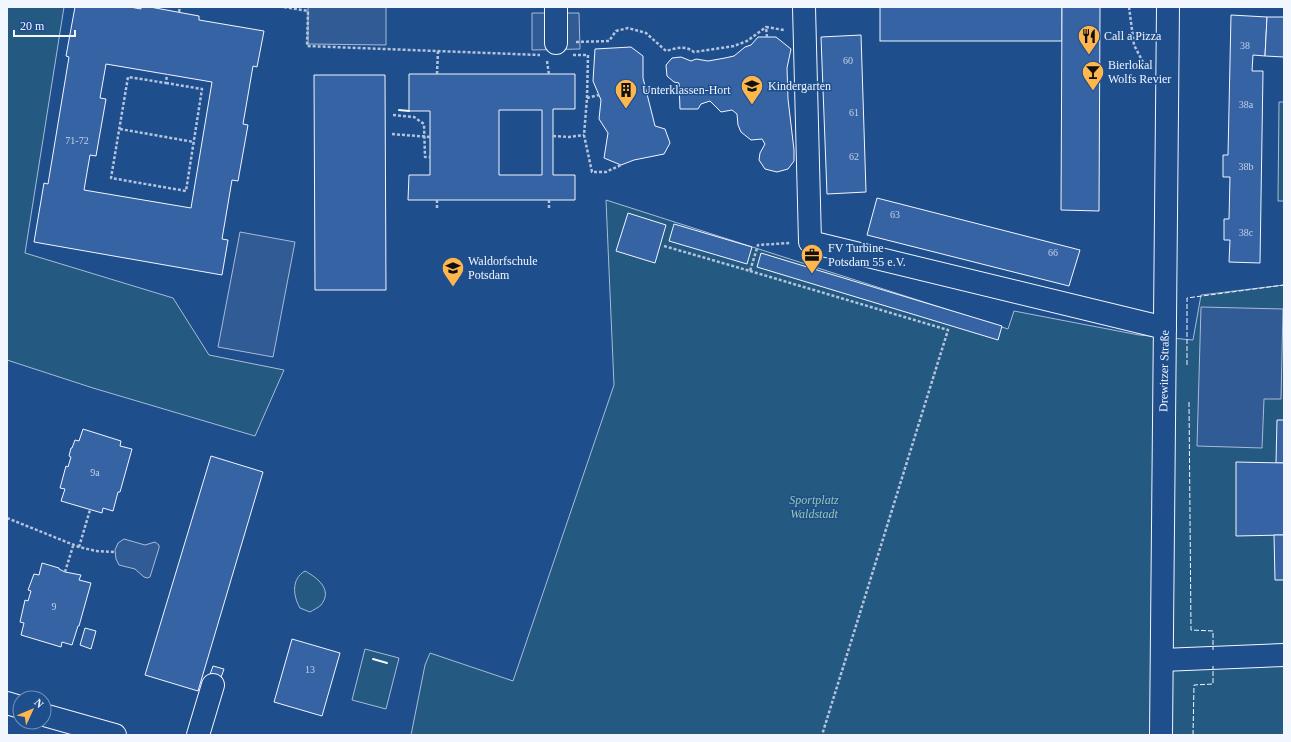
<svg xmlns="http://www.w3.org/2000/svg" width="1291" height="742" viewBox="0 0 1291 742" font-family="'Times New Roman',serif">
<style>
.green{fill:#245a82;stroke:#a8bbd7}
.parking{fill:#305b95;stroke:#a8bbd7}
.building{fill:#3563a3;stroke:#f2f6ff;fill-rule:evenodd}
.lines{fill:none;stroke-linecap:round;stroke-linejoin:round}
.minor-casing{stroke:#f2f6ff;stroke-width:24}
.path{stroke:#b3c4dc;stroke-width:2.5;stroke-dasharray:3 2;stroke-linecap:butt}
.minor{stroke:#1f4e8c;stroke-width:22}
.fence{stroke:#f2f6ff;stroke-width:1;stroke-dasharray:5 2;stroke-linecap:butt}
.wall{stroke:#f2f6ff;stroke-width:2}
.labels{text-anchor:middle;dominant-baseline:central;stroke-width:3;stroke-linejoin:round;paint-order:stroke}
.number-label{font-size:10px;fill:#c3d1e8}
.poi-label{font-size:12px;fill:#f2f6ff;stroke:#1f4e8c;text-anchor:start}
.street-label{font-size:12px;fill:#f2f6ff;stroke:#1f4e8c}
.park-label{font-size:12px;font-style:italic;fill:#97c8a6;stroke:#1f4e8c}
</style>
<rect width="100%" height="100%" fill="#1f4e8c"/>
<g class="green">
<polygon points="7,7 64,7 25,253 173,298 209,355 284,370 255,436 93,388 7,360"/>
<polygon points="1279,102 1284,102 1284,201 1278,201"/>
<polygon points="606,200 1008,329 1014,311 1139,335 1193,340 1201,295 1284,285 1284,735 411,735 425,665 430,653 513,681 614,385"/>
<path d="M305 571C318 578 333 590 321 605 318 608 313 610 310 612L300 608C293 596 291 579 305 571Z"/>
<polygon points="365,649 399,658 386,709 352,700"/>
</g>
<g class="parking">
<polygon points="308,7 386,7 386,45 308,44"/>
<polygon points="532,13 579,13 580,49 532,50"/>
<polygon points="240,232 295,242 273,357 218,347"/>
<polygon points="1201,307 1283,309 1281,399 1264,399 1262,448 1197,446"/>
<polygon points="124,539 145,545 155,542 159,545 159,548 150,577 147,578 144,577 135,569 119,565 116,559 115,550 118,543"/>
</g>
<g class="building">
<path d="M75 7H130L141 9V7H150L199 16V20L264 31 257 67 253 66 243 124 248 125 238 181 232 180 222 239 228 240 222 275 34 242 44 183 48 184 69 57 66 56ZM106 64 212 82 191 208 84 190 90 155 96 156 106 99 100 98Z"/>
<rect x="880" y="7" width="182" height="34"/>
<polygon points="1062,7 1100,7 1099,211 1061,210"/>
<polygon points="1231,15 1267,17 1265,56 1253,55 1252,71 1263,71 1260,263 1229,262 1230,240 1224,240 1224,219 1229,219 1230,177 1223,177 1223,155 1228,155"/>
<polygon points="1267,17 1284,17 1284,57 1265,56"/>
<polygon points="861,35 866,192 827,194 821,37"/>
<polygon points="758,37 776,37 791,49 787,68 788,99 794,150 794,161 788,169 777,172 765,169 759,160 760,153 765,144 762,139 751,140 741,132 738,125 737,114 732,110 721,112 710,101 701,104 698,109 680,109 679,83 674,82 667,76 666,65 672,58 681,57 691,61 696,59 708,61 725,58 734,56 745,47 751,45"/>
<polygon points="631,47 643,56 643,78 655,126 665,129 670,143 664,154 634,160 621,165 604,158 608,133 599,119 601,100 593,81 595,49"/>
<path d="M409 74H575V109H553V175H575V200H408L409 175H430V111H409ZM499 110H542V175H499Z"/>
<polygon points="314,75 385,75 386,290 315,290"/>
<polygon points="877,198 1080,250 1069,286 867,235"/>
<polygon points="628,213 666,225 655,263 616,251"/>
<polygon points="674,224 752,247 747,264 669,241"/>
<polygon points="761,253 1002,326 998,340 757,267"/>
<polygon points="1277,420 1284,420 1284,463 1276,463"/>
<polygon points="83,429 121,441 120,446 132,449 120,492 118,492 113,511 103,508 102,513 61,501 65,489 60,488 66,466 68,467 71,457 69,456 71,448 72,448 75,440 79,441"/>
<polygon points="211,456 263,472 198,691 145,675"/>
<polygon points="1236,462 1284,463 1284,535 1236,536"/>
<polygon points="1274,535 1284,535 1284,580 1275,580"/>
<polygon points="42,563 59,568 59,569 65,572 81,575 79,580 91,583 79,626 78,626 72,645 62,642 61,647 21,635 24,623 20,622 25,600 28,601 31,591 28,590 34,574 39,575"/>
<polygon points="85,628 96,631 91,649 80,645"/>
<polygon points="292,639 340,653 322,716 274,702"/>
<polygon points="213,666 224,669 218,686 207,683"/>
</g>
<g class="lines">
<g class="minor-casing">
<g id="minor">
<polyline points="556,7 556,43"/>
<polyline points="804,7 810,242 1165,328"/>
<polyline points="1162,660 1284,655"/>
<polyline points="7,703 20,707"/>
<polyline points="44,715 115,735"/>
<polyline points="198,735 213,685"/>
<polyline points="1161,735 1168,7"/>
</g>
</g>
<g class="path">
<polyline points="284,7 308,11 307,46 540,55"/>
<polyline points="1129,7 1134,45 1145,66"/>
<polyline points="179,12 180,7"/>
<polyline points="767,37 766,27 784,30"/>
<path d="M576 42 609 41 616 31 628 28 646 33 666 51C676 48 685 45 694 52L734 46 747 41 766 27"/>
<polyline points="573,55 588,55 587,98 584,135 592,172 606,172 621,165"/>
<polyline points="547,61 549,75"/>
<polyline points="437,74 438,51"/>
<polyline points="166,83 202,89 186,191 111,178 128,77 166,83 167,74"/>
<polyline points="587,98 599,95"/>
<polyline points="393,115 414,117 424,124 425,157 430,157"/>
<polyline points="120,129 194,142"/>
<polyline points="392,134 430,137"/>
<polyline points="553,136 569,137 584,135"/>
<polyline points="437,200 437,208"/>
<polyline points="549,200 549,210"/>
<polyline points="664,246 750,271 758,245 790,243"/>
<polyline points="750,271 948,330 822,735"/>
<polyline points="7,518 79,547 96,551 114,552"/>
<polyline points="79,547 90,510"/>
<polyline points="65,572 73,546"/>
</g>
<use href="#minor" class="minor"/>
<g class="fence">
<polyline points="1187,365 1187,298 1284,285"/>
<polyline points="1189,402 1191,630 1213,631 1213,650"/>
<polyline points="1193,735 1194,685 1213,684 1213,666"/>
</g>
<g class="wall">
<polyline points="399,110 409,111"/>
<polyline points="373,659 387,663"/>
</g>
</g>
<defs>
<g id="restaurant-pin" transform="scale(1.15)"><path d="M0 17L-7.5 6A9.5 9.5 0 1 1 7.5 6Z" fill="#ffb74d" stroke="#1f4e8c"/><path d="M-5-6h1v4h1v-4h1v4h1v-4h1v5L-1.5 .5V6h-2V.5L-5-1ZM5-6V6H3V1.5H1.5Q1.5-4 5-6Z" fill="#111"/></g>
<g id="bar-pin" transform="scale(1.15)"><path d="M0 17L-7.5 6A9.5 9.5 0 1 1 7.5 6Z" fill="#ffb74d" stroke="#1f4e8c"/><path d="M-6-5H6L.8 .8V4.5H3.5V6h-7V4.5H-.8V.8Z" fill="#111"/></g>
<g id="school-pin" transform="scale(1.15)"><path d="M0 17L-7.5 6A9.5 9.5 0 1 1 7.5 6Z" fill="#ffb74d" stroke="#1f4e8c"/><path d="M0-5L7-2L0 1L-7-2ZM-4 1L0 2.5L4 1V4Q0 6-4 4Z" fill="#111"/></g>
<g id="building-pin" transform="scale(1.15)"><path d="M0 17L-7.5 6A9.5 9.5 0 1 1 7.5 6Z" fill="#ffb74d" stroke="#1f4e8c"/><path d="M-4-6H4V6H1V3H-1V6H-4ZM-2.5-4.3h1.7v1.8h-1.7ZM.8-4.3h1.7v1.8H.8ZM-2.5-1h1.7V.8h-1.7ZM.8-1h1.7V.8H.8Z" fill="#111"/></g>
<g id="office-pin" transform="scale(1.15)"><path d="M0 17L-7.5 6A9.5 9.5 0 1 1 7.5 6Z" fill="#ffb74d" stroke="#1f4e8c"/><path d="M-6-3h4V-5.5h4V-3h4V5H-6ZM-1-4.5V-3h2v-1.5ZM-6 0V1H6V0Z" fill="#111"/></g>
</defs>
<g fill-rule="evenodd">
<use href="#restaurant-pin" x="1089" y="36"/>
<use href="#bar-pin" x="1093" y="72"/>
<use href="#school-pin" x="752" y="86"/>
<use href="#building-pin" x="626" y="90"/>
<use href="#office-pin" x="812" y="255"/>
<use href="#school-pin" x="453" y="268"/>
</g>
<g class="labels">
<g class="number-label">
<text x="1245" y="45">38</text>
<text x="848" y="60">60</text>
<text x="1246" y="104">38a</text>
<text x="854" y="112">61</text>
<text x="77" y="140">71-72</text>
<text x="854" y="156">62</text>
<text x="1246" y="166">38b</text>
<text x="895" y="214">63</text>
<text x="1246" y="232">38c</text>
<text x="1053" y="252">66</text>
<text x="95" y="472">9a</text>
<text x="54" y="606">9</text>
<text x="310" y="669">13</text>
</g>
<g class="poi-label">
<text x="1104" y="36">Call a Pizza</text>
<text x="1108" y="65">Bierlokal<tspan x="1108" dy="14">Wolfs Revier</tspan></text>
<text x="768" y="86">Kindergarten</text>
<text x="642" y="90">Unterklassen-Hort</text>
<text x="828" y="248">FV Turbine<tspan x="828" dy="14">Potsdam 55 e.V.</tspan></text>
<text x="468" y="261">Waldorfschule<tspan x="468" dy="14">Potsdam</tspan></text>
</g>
<g class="street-label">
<text transform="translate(1164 371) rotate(-89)">Drewitzer Straße</text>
</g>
<g class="park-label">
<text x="814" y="500">Sportplatz<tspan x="814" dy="14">Waldstadt</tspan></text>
</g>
</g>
<rect width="1291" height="742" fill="none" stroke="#f2f6ff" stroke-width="16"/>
<g transform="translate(32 710) rotate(46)"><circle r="19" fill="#1f4e8c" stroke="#7391ba"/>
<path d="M0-3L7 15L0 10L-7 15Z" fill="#ffb74d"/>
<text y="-6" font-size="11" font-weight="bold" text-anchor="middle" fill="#f2f6ff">N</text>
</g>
<path d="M14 30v6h61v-6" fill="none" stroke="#f2f6ff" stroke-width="2"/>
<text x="20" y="30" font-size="12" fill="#f2f6ff" stroke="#1f4e8c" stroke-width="3" paint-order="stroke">20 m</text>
</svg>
